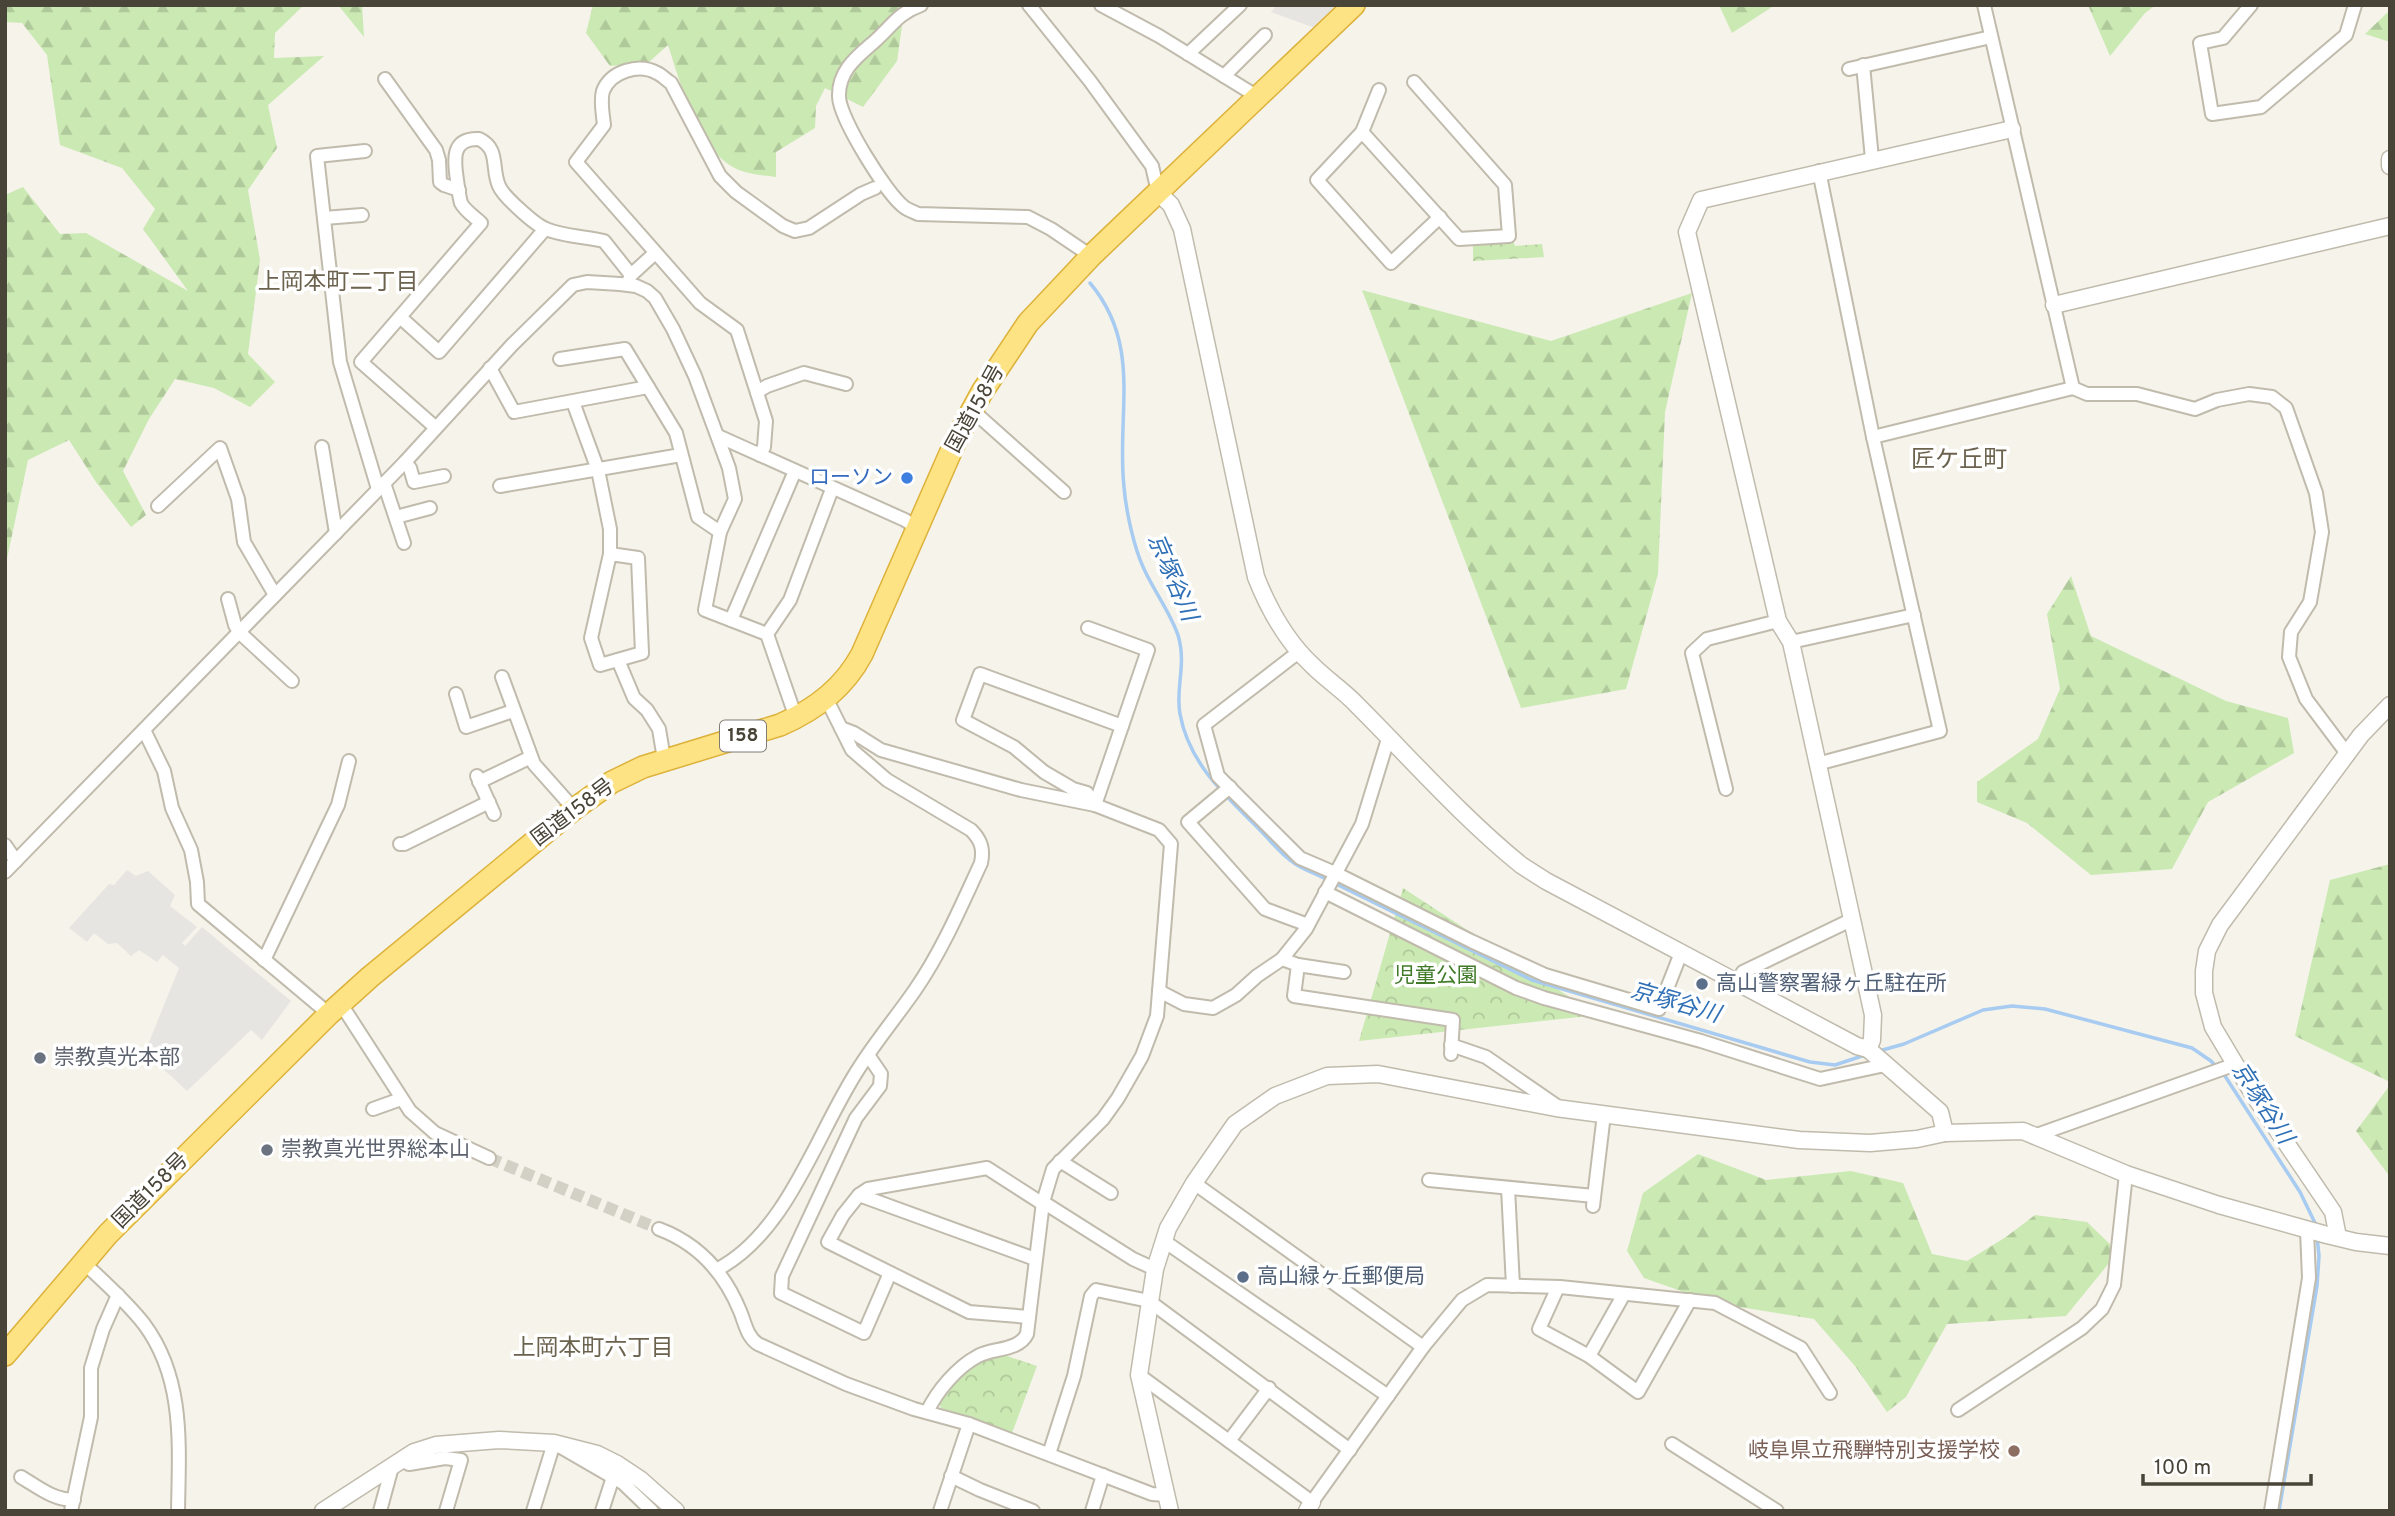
<svg xmlns="http://www.w3.org/2000/svg" width="2395" height="1516" viewBox="0 0 2395 1516" font-family="Overpass,'Noto Sans JP',sans-serif">
<style>
.forest{fill:url(#forest-firs)}
.park{fill:url(#park-crowns)}
.parking{fill:#e6e5e1}
.lines{fill:none;stroke-linecap:round;stroke-linejoin:round}
.stream{stroke:#a7cbf1;stroke-width:3.5}
.minor-tunnel{stroke:#d3d0c6;stroke-width:12;stroke-dasharray:12 6;stroke-linecap:butt}
.minor-casing{stroke:#c0bbac;stroke-width:16}
.tertiary-casing{stroke:#c0bbac;stroke-width:19}
.trunk-casing{stroke:#ddb23b;stroke-width:24}
.minor{stroke:#fff;stroke-width:12}
.tertiary{stroke:#fff;stroke-width:16}
.trunk{stroke:#fee384;stroke-width:21}
.shop-dot{fill:#3f7fe0;stroke:#fff;stroke-width:2.5}
.service-dot{fill:#5c6f8a;stroke:#fff;stroke-width:2.5}
.worship-dot{fill:#6b7280;stroke:#fff;stroke-width:2.5}
.education-dot{fill:#8d6e63;stroke:#fff;stroke-width:2.5}
.labels{text-anchor:middle;dominant-baseline:central;stroke-width:7;stroke-linejoin:round;paint-order:stroke}
.shield{fill:#fff;stroke:#807c74;stroke-width:2}
.shield-label{font-size:19px;font-weight:bold;fill:#494438}
.street-label{font-size:21px;fill:#494438;stroke:#fff}
.shop-label{font-size:21px;fill:#366cbe;stroke:#fff;text-anchor:end}
.park-label{font-size:21px;fill:#417b2a;stroke:#fff}
.service-label{font-size:21px;fill:#4e5e75;stroke:#fff;text-anchor:start}
.worship-label{font-size:21px;fill:#5b616d;stroke:#fff;text-anchor:start}
.education-label{font-size:21px;fill:#785e54;stroke:#fff;text-anchor:end}
.neighbourhood-label{font-size:23px;fill:#6c634f;stroke:#fff}
.water-label{font-size:23px;font-style:italic;fill:#3070b6;stroke:#fff}
.quarter-label{font-size:24px;fill:#6c634f;stroke:#fff}
</style>
<defs>
<pattern id="forest-firs" width="22" height="20" patternUnits="userSpaceOnUse" patternTransform="scale(1.75)"><rect width="22" height="20" fill="#cbe9b3"/><path d="M5 1l3.5 6h-7zM16 11l3.5 6h-7z" fill="#b0c99b"/></pattern>
<pattern id="park-crowns" width="20" height="18" patternUnits="userSpaceOnUse" patternTransform="scale(1.75)"><rect width="20" height="18" fill="#cbe9b3"/><path d="M2 6a3 3 0 1 1 6 0M12 15a3 3 0 1 1 6 0" fill="none" stroke="#b0c99b"/></pattern>
</defs>
<rect width="100%" height="100%" fill="#f5f3ea"/>
<g class="forest">
<polygon points="5,5 304,5 275,33 274,58 324,56 268,105 277,148 248,190 260,260 248,354 275,382 250,407 214,388 175,379 149,419 123,471 146,515 131,527 96,482 69,440 28,460 5,568 5,195 23,187 60,234 86,233 188,291 143,229 155,209 122,168 60,145 47,55 22,23 5,22"/>
<polygon points="338,5 362,5 364,37"/>
<path d="M593 5H905L897 61 863 107 825 88 816 106 815 128 776 152V177C765 175 750 175 739 170 699 154 680 82 668 45L648 63 610 66 586 33Z"/>
<polygon points="1719,5 1775,5 1732,33"/>
<polygon points="2088,5 2156,5 2145,13 2110,56"/>
<polygon points="2390,10 2390,42 2365,34"/>
<polygon points="1362,290 1551,341 1692,293 1665,412 1658,574 1626,689 1521,708"/>
<polygon points="2071,576 2091,636 2226,701 2288,718 2294,753 2208,802 2172,869 2091,875 2027,823 1977,802 1977,782 2038,739 2060,689 2047,614"/>
<polygon points="2390,864 2390,1082 2295,1036 2330,880"/>
<polygon points="2390,1085 2390,1177 2356,1131"/>
<polygon points="1698,1154 1766,1180 1851,1171 1903,1183 1932,1254 1967,1261 2006,1237 2035,1215 2087,1222 2118,1252 2066,1316 1947,1324 1906,1397 1887,1412 1855,1366 1814,1319 1715,1303 1644,1278 1627,1251 1643,1193"/>
</g>
<g class="park">
<polygon points="1513,241 1515,246 1542,244 1544,257 1473,261 1473,244"/>
<polygon points="1403,888 1597,1015 1359,1041"/>
<path d="M998 1353 1037 1366 1012 1433 941 1408 938 1400C956 1380 974 1365 998 1353Z"/>
</g>
<g class="parking">
<polygon points="1277,5 1339,5 1315,28 1271,12"/>
<polygon points="127,870 136,876 148,871 175,895 170,906 197,927 182,943 185,946 202,927 291,1001 262,1040 251,1030 187,1091 145,1052 179,968 163,955 157,962 139,950 131,956 117,943 108,944 94,933 87,942 69,928 109,884 114,885"/>
</g>
<g class="lines">
<g class="stream">
<path d="M1090 283C1143 346 1116 414 1124 487 1126 511 1134 548 1144 569 1154 591 1170 612 1178 635 1187 665 1175 688 1180 714 1189 764 1226 796 1260 830 1271 841 1281 855 1294 863 1304 870 1317 874 1328 880"/>
<polyline points="1334,883 1532,980 1810,1062 1835,1065 1865,1055"/>
<polyline points="1879,1051 1904,1044 1983,1010 2012,1006 2045,1009 2192,1048 2211,1061 2225,1076 2300,1192 2316,1225"/>
<polyline points="2279,1511 2317,1286 2319,1256 2317,1236"/>
</g>
<polyline class="minor-tunnel" points="489,1158 659,1229"/>
<g class="minor-casing">
<g id="minor">
<path d="M921 5C898 13 892 26 875 41 858 56 838 70 839 97 840 119 886 193 904 207 908 210 914 212 918 214L1028 217 1051 229 1091 256"/>
<polyline points="1029,5 1090,81 1152,166 1158,192"/>
<polyline points="1101,5 1159,36 1258,97"/>
<polyline points="2251,5 2223,38 2200,43 2212,114 2261,107 2346,35 2355,5"/>
<polyline points="1188,54 1240,5"/>
<polyline points="1863,65 1872,159"/>
<polyline points="1849,69 1991,37"/>
<polyline points="1224,76 1265,35"/>
<polyline points="385,79 436,150 439,160 440,182 444,185 459,190"/>
<polyline points="1379,90 1362,132 1317,180 1391,263 1440,217"/>
<polyline points="1362,132 1459,239 1509,236 1505,185 1414,82"/>
<polyline points="365,151 317,156 340,362 378,489"/>
<polyline points="324,218 362,215"/>
<polyline points="629,280 631,275 655,253"/>
<polyline points="400,317 439,352 545,229"/>
<polyline points="560,359 625,349 676,433 698,517 720,532"/>
<polyline points="490,368 514,412 648,387"/>
<polyline points="2073,388 2087,394 2137,394 2195,409 2217,400 2249,394 2272,397 2286,408 2316,493 2322,532 2310,602 2291,632 2289,657 2306,699 2348,755"/>
<polyline points="757,392 767,386 804,373 846,384"/>
<polyline points="573,402 598,470 610,529 610,554 591,638 600,665 642,653 638,558 610,554"/>
<polyline points="972,410 1064,492"/>
<path d="M435 427 361 362 481 223C475 217 465 211 461 203 459 196 458 187 457 180 454 160 451 138 479 139 500 149 491 168 499 186 503 196 535 225 546 229 562 236 587 237 604 241L631 275"/>
<polyline points="718,436 905,520 917,528"/>
<polyline points="1873,437 2073,388 1984,5"/>
<polyline points="322,447 336,533"/>
<path d="M760 455 764 447 766 421 737 330 700 303 576 162 604 125C603 115 600 101 603 91 611 71 639 63 657 73 662 75 666 80 671 83L720 176 736 192 783 226 795 231 809 228 861 194 875 188"/>
<polyline points="405,462 410,468 414,482 444,476"/>
<polyline points="384,483 404,543"/>
<polyline points="500,486 681,455"/>
<polyline points="158,506 220,448 238,499 244,542 275,595"/>
<polyline points="396,517 430,508"/>
<polyline points="228,599 235,625 239,632 292,681"/>
<polyline points="731,620 795,471"/>
<polyline points="1088,628 1148,650 1095,805"/>
<polyline points="767,634 790,600 832,489"/>
<polyline points="1791,642 1914,615"/>
<polyline points="1300,651 1204,725 1218,776 1300,858 1335,873 1471,941 1545,975 1659,1009 1681,953"/>
<polyline points="618,660 634,698 647,710 659,729 664,759"/>
<polyline points="502,677 534,764 574,809"/>
<polyline points="456,694 466,727 513,711"/>
<path d="M841 728 854 733 881 750 1021 790 1095 805 1159 830 1171 844 1157 1016 1142 1056 1118 1098 1103 1119 1053 1169 1043 1202 1027 1334C1019 1351 992 1348 978 1356 957 1367 937 1391 927 1412"/>
<polyline points="144,730 164,771 172,808 191,850 197,882 198,904 329,1014"/>
<polyline points="1817,764 1940,731 1873,437 1819,171"/>
<polyline points="477,776 494,814"/>
<polyline points="479,782 531,757"/>
<polyline points="1230,787 1188,822 1265,909 1308,925"/>
<polyline points="1726,789 1692,653 1707,639 1778,621"/>
<polyline points="1095,805 1087,793 1073,789 1044,772 1014,747 963,720 980,674 1122,726"/>
<polyline points="400,844 404,844 489,802"/>
<polyline points="5,845 16,861"/>
<polyline points="5,872 405,462 512,345 573,285 587,282 620,284 636,286 647,291 655,298 673,329 695,376 729,468 735,499 720,532 705,610 767,634 796,718"/>
<polyline points="1325,892 1516,988 1544,998 1701,1041 1820,1079 1885,1065"/>
<polyline points="1282,959 1298,965 1294,996 1453,1020 1451,1054"/>
<polyline points="264,960 338,805 349,761"/>
<polyline points="1298,965 1344,972"/>
<polyline points="1736,982 1743,972 1851,920"/>
<polyline points="1159,991 1184,1004 1213,1008 1236,995 1257,976 1282,959 1306,929 1362,824 1388,739"/>
<polyline points="341,1004 410,1111 435,1133 489,1158"/>
<polyline points="1451,1045 1486,1057 1557,1106"/>
<polyline points="868,1055 881,1074 880,1086 856,1118 782,1276 781,1293 864,1333 890,1273"/>
<polyline points="373,1109 401,1099"/>
<polyline points="2034,1136 2236,1064"/>
<polyline points="1060,1161 1111,1193"/>
<polyline points="1429,1180 1594,1196"/>
<polyline points="1194,1183 1423,1347"/>
<polyline points="1508,1188 1513,1286"/>
<polyline points="859,1195 868,1189 987,1168 1043,1204"/>
<polyline points="1043,1202 1133,1259 1155,1269"/>
<polyline points="1593,1206 1604,1114"/>
<path d="M659 1229C699 1244 724 1272 740 1311 745 1323 747 1337 758 1344L846 1384 914 1409 969 1424 1152 1494 1167 1495"/>
<polyline points="1164,1241 1388,1396"/>
<path d="M83 1262C104 1282 126 1301 144 1324 185 1379 179 1446 178 1511"/>
<path d="M718 1269C788 1232 817 1132 859 1068 876 1041 897 1016 915 990 942 951 961 906 981 863 984 849 981 840 971 830L887 780 852 750 826 698"/>
<polyline points="1558,1287 1539,1329 1589,1356 1638,1392 1690,1300"/>
<polyline points="1029,1317 969,1312 828,1242 843,1215 859,1195 1035,1259"/>
<polyline points="1589,1356 1624,1294"/>
<polyline points="1139,1375 1312,1502 1423,1347 1462,1300 1487,1285 1560,1287 1715,1303 1801,1348 1830,1393"/>
<polyline points="1958,1410 2082,1328 2102,1309 2114,1285 2126,1174"/>
<polyline points="1229,1441 1269,1388"/>
<polyline points="1672,1444 1777,1511"/>
<polyline points="1049,1454 1074,1376 1091,1296 1096,1290 1149,1301 1350,1450"/>
<polyline points="402,1460 409,1464 445,1458 461,1460 446,1511"/>
<polyline points="951,1476 980,1490 1033,1511"/>
<path d="M21 1477C38 1487 53 1500 74 1500"/>
<polyline points="71,1511 91,1417 91,1368 103,1329 118,1295"/>
<polyline points="380,1511 392,1467"/>
<polyline points="533,1511 554,1443 623,1483 652,1511"/>
<polyline points="602,1511 613,1477"/>
<polyline points="940,1511 969,1424"/>
<polyline points="1092,1511 1103,1475"/>
<polyline points="2271,1511 2309,1278 2307,1230"/>
</g>
</g>
<g class="tertiary-casing">
<g id="tertiary">
<polyline points="2390,159 2390,166"/>
<path d="M1158 192 1171 205 1182 229 1256 577C1269 610 1287 642 1313 666 1327 680 1344 691 1357 705 1411 759 1462 817 1521 865L1546 881 1857 1046 1868 1049"/>
<polyline points="2054,305 2390,226"/>
<polyline points="1945,1133 1940,1112 1868,1049 1872,1040 1873,1015 1791,642 1778,621 1687,232 1701,200 2012,129"/>
<polyline points="2338,1237 2333,1212 2253,1094 2213,1027 2204,993 2204,971 2207,951 2220,925 2361,735 2390,705"/>
<polyline points="323,1511 414,1452 436,1445 499,1440 554,1443 597,1454 617,1464 641,1480 676,1511"/>
<polyline points="1170,1511 1139,1375 1155,1269 1168,1228 1194,1183 1235,1124 1275,1096 1327,1076 1378,1074 1556,1108 1799,1140 1870,1143 1917,1139 1945,1133 2023,1131 2126,1174 2219,1205 2327,1235 2356,1242 2390,1246"/>
<polyline points="1307,1511 1312,1502"/>
</g>
</g>
<g class="trunk-casing">
<path id="trunk" d="M5 1355 108 1234 329 1014 370 977 574 809 612 782 643 767 780 725C815 710 844 688 862 654L956 440 982 392 1028 323 1091 256 1354 5"/>
</g>
<use href="#minor" class="minor"/>
<use href="#tertiary" class="tertiary"/>
<use href="#trunk" class="trunk"/>
</g>
<circle class="shop-dot" cx="907" cy="478" r="7"/>
<g class="service-dot">
<circle cx="1702" cy="984" r="7"/>
<circle cx="1243" cy="1277" r="7"/>
</g>
<g class="worship-dot">
<circle cx="40" cy="1058" r="7"/>
<circle cx="267" cy="1150" r="7"/>
</g>
<circle class="education-dot" cx="2014" cy="1451" r="7"/>
<g class="labels">
<rect class="shield" x="720" y="720.5" width="46" height="31" rx="5"/>
<g class="shield-label">
<text x="743" y="736">158</text>
</g>
<g class="street-label">
<text transform="translate(976 409) rotate(-61)">国道158号</text>
<text transform="translate(573 813) rotate(-37)">国道158号</text>
<text transform="translate(151 1191) rotate(-45)">国道158号</text>
</g>
<g class="shop-label">
<text x="893" y="478">ローソン</text>
</g>
<g class="park-label">
<text x="1436" y="976">児童公園</text>
</g>
<g class="service-label">
<text x="1716" y="984">高山警察署緑ヶ丘駐在所</text>
<text x="1257" y="1277">高山緑ヶ丘郵便局</text>
</g>
<g class="worship-label">
<text x="54" y="1058">崇教真光本部</text>
<text x="281" y="1150">崇教真光世界総本山</text>
</g>
<g class="education-label">
<text x="2000" y="1451">岐阜県立飛騨特別支援学校</text>
</g>
<g class="neighbourhood-label">
<text x="338" y="283">上岡本町二丁目</text>
<text x="593" y="1349">上岡本町六丁目</text>
</g>
<g class="water-label">
<text transform="translate(1171 578) rotate(67)">京塚谷川</text>
<text transform="translate(1675 1004) rotate(16)">京塚谷川</text>
<text transform="translate(2261 1104) rotate(57)">京塚谷川</text>
</g>
<g class="quarter-label">
<text x="1959" y="461">匠ケ丘町</text>
</g>
</g>
<rect width="2395" height="1516" fill="none" stroke="#494438" stroke-width="14"/>
<path d="M2143 1474v10h168v-10" fill="none" stroke="#494438" stroke-width="3.5"/>
<text x="2154" y="1474" font-size="21" fill="#494438" stroke="#ffffff" stroke-width="5" paint-order="stroke">100 m</text>
</svg>
